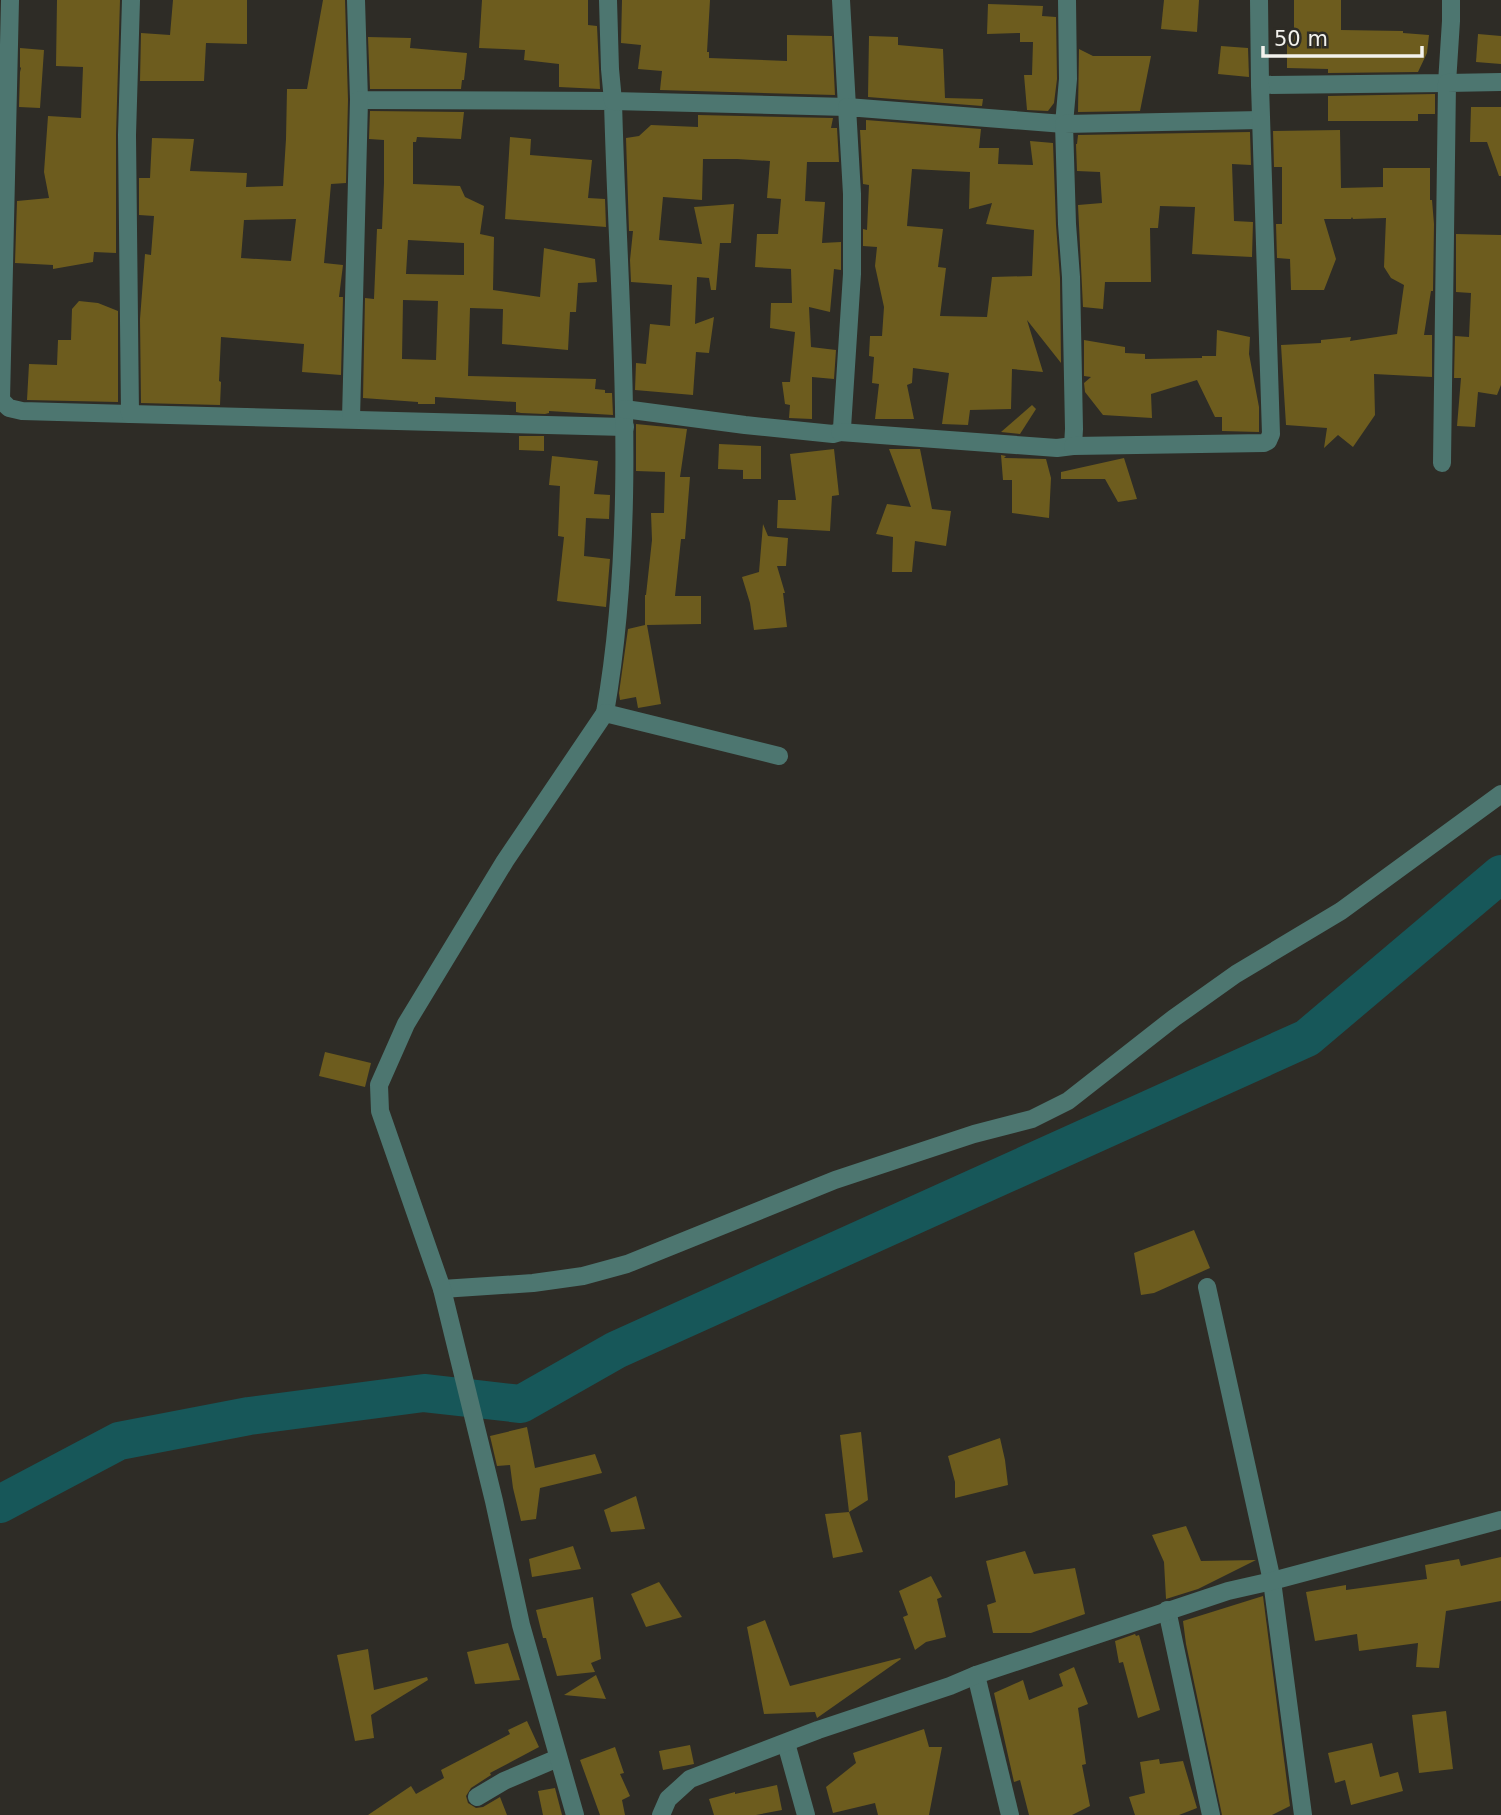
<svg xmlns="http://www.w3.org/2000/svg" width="1501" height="1815" viewBox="0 0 1501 1815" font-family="'DejaVu Sans',sans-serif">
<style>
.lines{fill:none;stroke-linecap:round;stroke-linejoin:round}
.river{stroke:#175759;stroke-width:38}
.building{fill:#6d5c1e;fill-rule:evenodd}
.minor{stroke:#4d7670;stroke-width:18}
</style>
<rect width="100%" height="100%" fill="#2e2c26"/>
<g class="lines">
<polyline class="river" points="0,1504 119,1441 249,1416 424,1393 521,1404 616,1350 1307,1038 1501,874"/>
</g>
<g class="building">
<polygon points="57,0 120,0 116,135 116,253 94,252 93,262 53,269 53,265 15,263 17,201 49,198 44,172 48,116 81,118 83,67 56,66"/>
<polygon points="173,0 247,0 247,44 206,43 204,81 140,81 141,33 170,35"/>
<path d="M323 0H345L348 100 346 183 331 184 324 263 343 265 339 297H343L341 375 302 372 304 344 221 337 219 381 221 382 220 405 141 403 140 319 145 254 151 255 154 216 139 215V178H150L152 138 194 139 190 171 247 173 246 187 283 186 286 139 287 89H307ZM296 219 291 261 241 258 244 220Z"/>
<polygon points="482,0 588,0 588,25 597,26 600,89 559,87 559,64 524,60 525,50 479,48"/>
<polygon points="622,0 710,0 707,52 709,52 709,58 787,61 787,35 832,36 835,95 660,90 662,71 638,69 641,45 621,43"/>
<polygon points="1164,0 1199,0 1197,32 1161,29"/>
<polygon points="1294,0 1341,0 1341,30 1403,31 1403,33 1429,35 1427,53 1418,72 1328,73 1328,69 1287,68 1287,40 1294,40"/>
<polygon points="988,4 1043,6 1042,16 1056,17 1057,79 1054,103 1048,111 1027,110 1024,75 1032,75 1033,42 1020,42 1020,33 987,34"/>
<polygon points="1478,34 1501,36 1501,64 1476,62"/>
<polygon points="869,36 898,37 898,45 943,49 945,98 983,99 982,106 868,97"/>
<polygon points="368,37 411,38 410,48 467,53 464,80 462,80 461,89 370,89"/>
<polygon points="1221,46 1248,48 1249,77 1218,74"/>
<polygon points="20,48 44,50 40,108 19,107 20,72 21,68 20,67"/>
<polygon points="1079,49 1093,56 1151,56 1140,111 1078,112"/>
<polygon points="1435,94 1435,114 1418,114 1418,121 1328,121 1328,96"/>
<polygon points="1471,107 1501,107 1501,176 1499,176 1487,142 1470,142"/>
<path d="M370 111 464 112 461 139 417 137 416 142H413V184L460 186 465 197 484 206 480 234 494 237 493 290 540 297 544 248 595 259 597 282 578 283 576 312H570L568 350 502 344 503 309 470 308 468 376 596 379 595 389 605 390V393H612L613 415 549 411V413L545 414 521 413 516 412V402L435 397V404H418V402L363 398 365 298 374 299 377 229H382L384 183V140L369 139ZM408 240 464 243V275L406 274ZM403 300 438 301 436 360 402 359Z"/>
<polygon points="698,115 833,118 831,128 837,128 839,162 807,162 805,201 825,202 822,243 841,242 841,270 834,269 830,312 809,307 811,347 836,350 834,379 812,377 812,419 789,418 790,405 785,404 782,382 790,382 795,332 770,328 771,303 792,303 791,269 755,267 757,234 778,234 781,199 767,198 770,161 737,159 703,159 702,200 663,197 659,240 702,244 694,207 734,204 731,243 720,243 716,290 711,290 709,278 697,277 695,324 714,317 709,353 696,352 693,395 635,390 636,363 646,364 650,324 670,326 672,285 631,282 630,260 633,231 629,231 626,138 639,136 651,125 698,127"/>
<path d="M866 120 981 129 979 148H999L998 164 1033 165 1030 141 1053 143 1056 225 1060 278 1061 363 1027 320 1043 372 1012 369 1011 409 970 410 968 425 942 424 949 373 913 368 912 383 907 385 914 419H875L879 384 872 383 874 357 869 356 870 336H882L884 307 875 266 877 247 863 246V229L867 230 869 185 863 184 860 130H866ZM912 169 970 172 969 209 992 203 986 224 1034 230 1032 276 992 277 987 317 940 316 946 268 938 267 943 229 907 226Z"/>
<polygon points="1340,130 1341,188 1383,187 1383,168 1430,168 1430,200 1432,200 1434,224 1433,291 1431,291 1424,335 1432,335 1432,377 1374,374 1375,415 1353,447 1338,435 1324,448 1327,428 1286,425 1281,345 1321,343 1321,340 1351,337 1350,341 1397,334 1404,285 1391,278 1384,267 1386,218 1353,219 1352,217 1351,219 1324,219 1336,259 1324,290 1291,290 1290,259 1277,258 1276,224 1282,224 1282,167 1274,167 1273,131"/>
<polygon points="1250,132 1251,165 1232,164 1234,221 1253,222 1252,257 1192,254 1195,207 1160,206 1158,228 1150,228 1151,282 1105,282 1103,309 1083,307 1078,205 1102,203 1100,172 1077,171 1076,144 1077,144 1078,135"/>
<polygon points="510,137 531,139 530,155 592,160 588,198 605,199 606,227 505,219"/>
<polygon points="1456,234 1501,235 1501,385 1497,395 1478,392 1475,427 1457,426 1461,378 1454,378 1455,336 1469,337 1471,293 1456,292"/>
<polygon points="79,301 98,303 118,311 118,402 27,400 29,364 57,365 58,340 71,340 72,309"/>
<polygon points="1217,330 1250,337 1249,354 1259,407 1259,432 1222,431 1222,417 1215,417 1197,380 1151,394 1152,418 1103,415 1085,392 1084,383 1091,377 1084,376 1084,340 1125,347 1125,353 1145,354 1145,359 1202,358 1202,356 1216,356"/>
<polygon points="1032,405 1036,409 1020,434 1001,432"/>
<polygon points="636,424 687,429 680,477 690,477 685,539 681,539 675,596 701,596 701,624 647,625 661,704 638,708 636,697 620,700 619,693 628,629 645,625 645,595 646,595 652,540 651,513 664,513 665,472 636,471"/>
<polygon points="519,436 544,436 544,451 519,450"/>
<polygon points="719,444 761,446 761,479 743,479 743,470 718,469"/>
<polygon points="834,449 839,495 832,496 830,531 777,528 778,500 796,500 790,454"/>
<polygon points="889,449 920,449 932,509 951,511 946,546 915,541 912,572 892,572 893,537 876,534 887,504 911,507"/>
<polygon points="1001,455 1006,456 1004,458 1046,459 1051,478 1049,518 1012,513 1012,480 1003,480"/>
<polygon points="552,456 598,461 594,494 610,495 609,519 586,518 584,556 610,559 606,607 557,601 564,537 558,536 560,486 549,485"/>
<polygon points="1124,458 1137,499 1118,502 1105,479 1061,479 1061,472"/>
<polygon points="763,524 768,536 788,538 786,566 777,566 785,593 783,593 787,627 754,630 750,603 742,577 759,572"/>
<polygon points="325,1052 371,1063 365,1087 319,1076"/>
<polygon points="1194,1230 1210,1268 1154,1293 1141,1295 1134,1253"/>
<polygon points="527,1427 535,1468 595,1454 602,1473 540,1488 536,1519 521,1521 513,1488 510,1465 497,1466 490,1436"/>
<polygon points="861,1432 868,1500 849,1512 840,1435"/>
<polygon points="1000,1438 1005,1460 1008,1485 955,1498 955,1482 948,1456"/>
<polygon points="636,1496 645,1529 611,1532 604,1510"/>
<polygon points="849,1512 863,1552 833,1558 825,1514"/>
<polygon points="1186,1526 1201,1561 1256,1560 1198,1589 1166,1599 1164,1562 1152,1535"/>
<polygon points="573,1546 581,1569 532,1577 529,1559"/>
<polygon points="1025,1551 1034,1574 1075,1568 1085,1614 1031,1633 993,1633 987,1605 996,1602 986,1561"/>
<polygon points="1501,1557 1501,1601 1446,1611 1439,1668 1416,1667 1418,1643 1359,1651 1357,1634 1315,1641 1306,1592 1346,1585 1346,1590 1427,1579 1425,1565 1459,1559 1461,1566"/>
<polygon points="931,1576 942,1597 937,1599 946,1637 926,1642 915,1650 903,1617 908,1615 899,1591"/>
<polygon points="659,1582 682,1617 646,1627 631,1594"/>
<polygon points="1263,1596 1290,1806 1272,1815 1222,1815 1186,1644 1183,1621"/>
<polygon points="593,1597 601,1659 591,1663 595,1672 557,1676 546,1638 543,1638 536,1610"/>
<polygon points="765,1620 790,1686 900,1658 901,1659 817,1718 815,1712 764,1714 747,1627"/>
<polygon points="1135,1634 1136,1636 1139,1635 1160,1710 1138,1718 1123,1662 1119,1663 1115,1641"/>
<polygon points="508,1643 520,1680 475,1684 467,1652"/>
<polygon points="368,1649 374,1690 427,1677 428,1680 371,1715 374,1738 355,1741 337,1655"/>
<polygon points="1074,1667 1088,1704 1078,1708 1086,1764 1082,1765 1090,1806 1072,1815 1029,1815 1020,1780 1014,1782 994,1693 1023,1680 1029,1700 1063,1686 1059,1674"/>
<polygon points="596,1675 606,1699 564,1695"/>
<polygon points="1446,1711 1453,1769 1419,1773 1412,1715"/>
<polygon points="527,1721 539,1747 490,1773 491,1775 471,1788 466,1796 468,1803 476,1808 483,1807 500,1797 507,1815 368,1815 411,1786 416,1794 444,1778 441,1770 510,1734 508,1730"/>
<polygon points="924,1729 929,1747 942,1747 929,1815 878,1815 875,1803 833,1813 826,1787 856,1763 853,1753"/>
<polygon points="1372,1743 1380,1777 1398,1772 1403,1791 1351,1805 1345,1780 1335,1783 1328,1753"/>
<polygon points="690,1745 694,1764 663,1770 659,1751"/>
<polygon points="615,1747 624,1773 620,1774 630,1796 622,1800 625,1815 600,1815 580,1760"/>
<polygon points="1159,1759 1160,1764 1183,1761 1197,1808 1179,1815 1135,1815 1129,1797 1145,1793 1140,1762"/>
<polygon points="777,1785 782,1810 756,1815 714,1815 709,1799 735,1792 735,1794"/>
<polygon points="555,1788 562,1815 543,1815 538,1791"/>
</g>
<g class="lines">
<g class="minor">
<polyline points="10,0 1,400 9,408 22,411 130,414"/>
<polyline points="131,0 127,135 130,414 625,427"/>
<path d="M356 0 359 100 613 101C618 305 640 511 605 713"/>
<polyline points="608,0 610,69 613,101 847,107 841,0"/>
<polyline points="1260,85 1447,83 1451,21 1451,0"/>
<polyline points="624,409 745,425 833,434 840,432 842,428 852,274 852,194 847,107 1064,124 1068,79 1067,0"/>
<polyline points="351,419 359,100"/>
<polyline points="840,432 1057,448 1073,446 1074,429 1071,277 1067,224 1064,124 1261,120"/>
<polyline points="1073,446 1264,443 1268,441 1271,434 1260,85 1259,0"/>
<polyline points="1442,463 1447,83 1501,82"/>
<polyline points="1207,1287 1272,1581 1303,1815"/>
<polyline points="442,1289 533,1283 583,1276 627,1264 835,1180 974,1134 1032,1119 1068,1101 1174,1018 1236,974 1341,911 1501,794"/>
<polyline points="1167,1610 1211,1815"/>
<polyline points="976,1675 1010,1815"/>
<polyline points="786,1743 806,1815"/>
<polyline points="477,1797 504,1781 558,1758"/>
<polyline points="575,1815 521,1625 494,1501 442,1289 380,1111 379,1085 406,1024 505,861 605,713 779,756"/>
<polyline points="661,1815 668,1799 690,1779 818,1730 950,1686 976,1675 1228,1591 1272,1581 1501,1520"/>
</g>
</g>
<path d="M1263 46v10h159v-10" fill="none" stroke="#f3f2ed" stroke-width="3.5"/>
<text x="1274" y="46" font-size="21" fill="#f3f2ed" stroke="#2e2c26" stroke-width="5" paint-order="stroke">50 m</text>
</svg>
